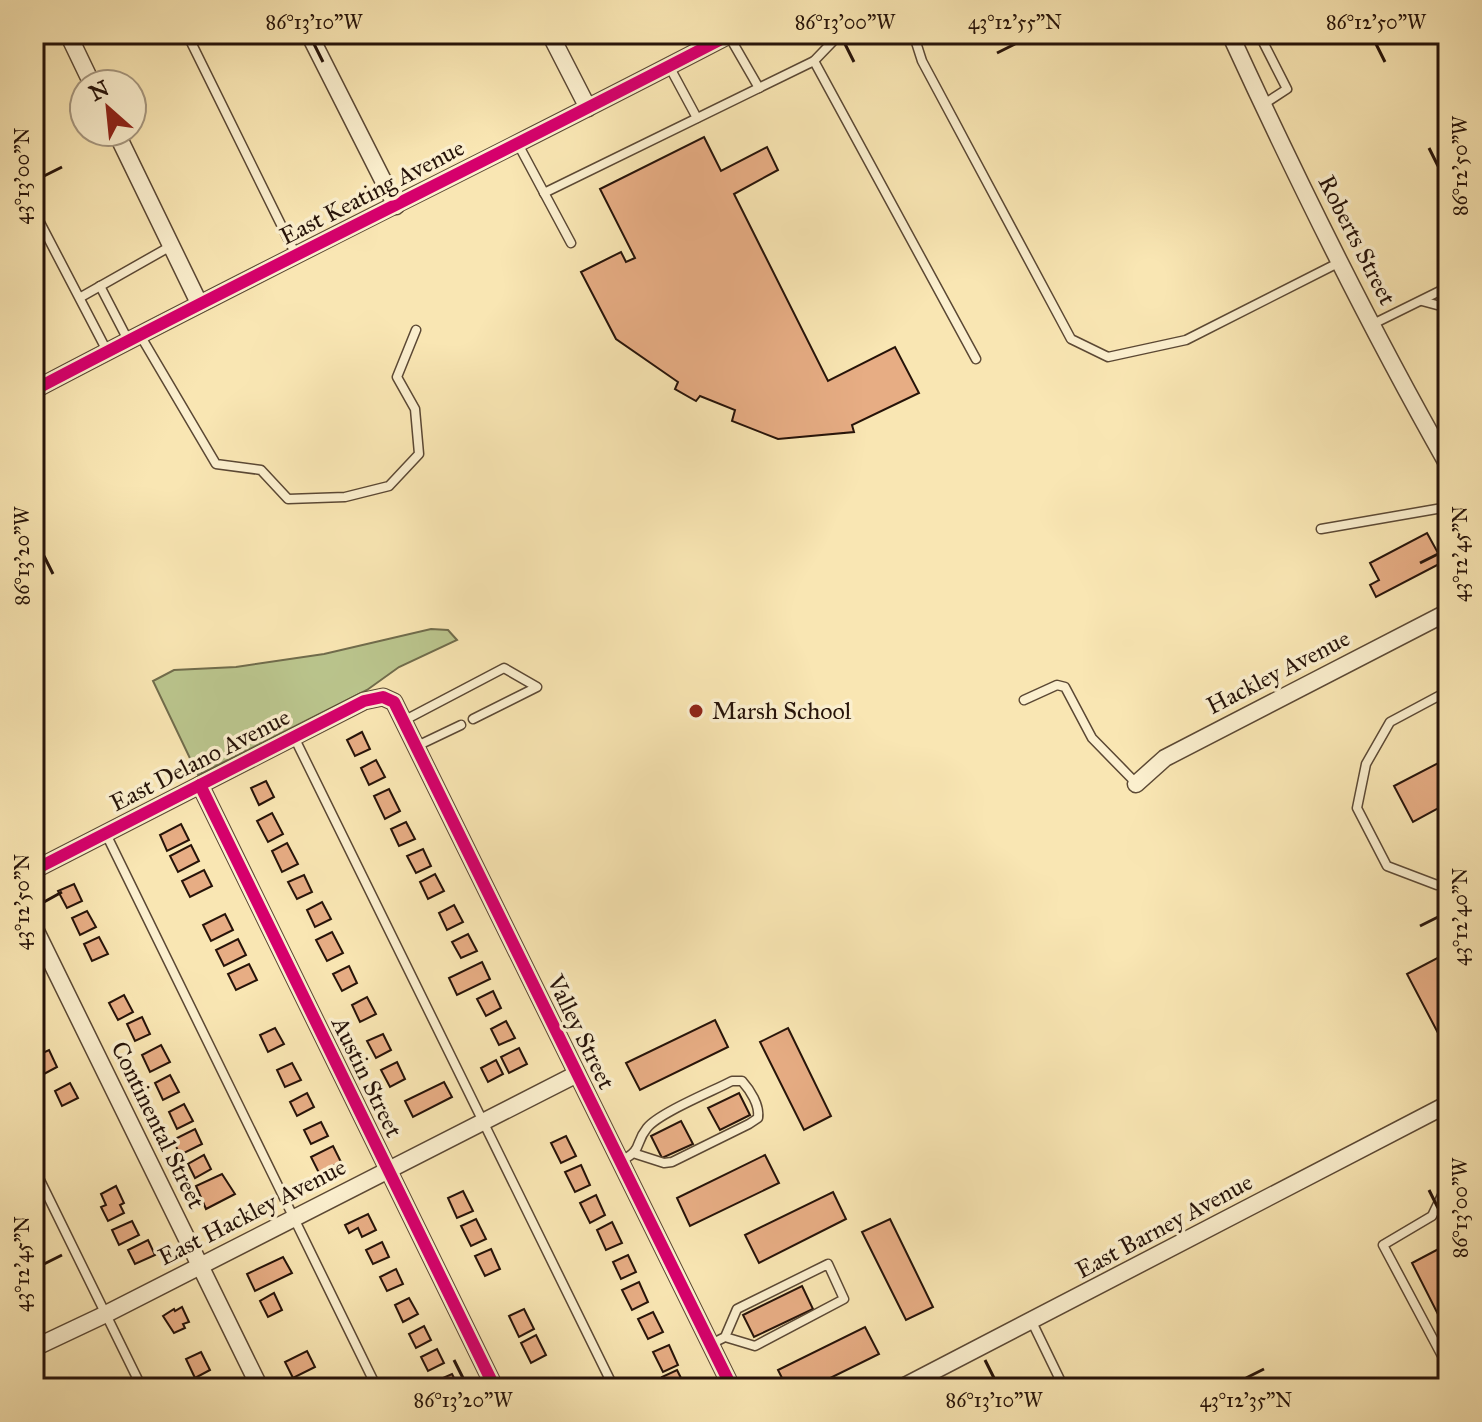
<svg xmlns="http://www.w3.org/2000/svg" width="1482" height="1422" viewBox="0 0 1482 1422" font-family="'IM FELL Great Primer',serif">
<style>
.green{fill:#bbc68e;stroke:#706c4c;stroke-width:2}
.building{fill:#e7ad84;stroke:#261309;stroke-width:2}
.lines{fill:none;stroke-linecap:round;stroke-linejoin:round}
.service-casing{stroke:#5b4834;stroke-width:11}
.minor-casing{stroke:#5b4834;stroke-width:19}
.service{stroke:#fbefce;stroke-width:8}
.minor{stroke:#fbefce;stroke-width:16}
.cycleway-casing{stroke:#fbefce;stroke-width:17}
.cycleway{stroke:#d6006c;stroke-width:12}
.ticks{fill:none;stroke:#261309;stroke-width:3}
.poi-dot{fill:#8f2418;stroke:#fbefce;stroke-width:3}
.labels{text-anchor:middle;dominant-baseline:central;stroke-width:7;stroke-linejoin:round;paint-order:stroke}
.street-label{font-size:24px;fill:#261309;stroke:#fbefce}
.poi-label{font-size:24px;fill:#261309;stroke:#fbefce;text-anchor:start}
.neatline{fill:none;stroke:#261309;stroke-width:3}
.ticks-label{font-size:20px;text-anchor:middle;fill:#261309}
</style>
<rect width="100%" height="100%" fill="#f9e6b3"/>
<filter id="stains"><feTurbulence type="fractalNoise" baseFrequency=".0025" numOctaves="4"/><feColorMatrix values="0 0 0 0 .2 0 0 0 0 .09 0 0 0 0 .02 0 0 0 .5 -.17"/></filter>
<radialGradient id="worn" r=".72"><stop offset=".6" stop-color="#630" stop-opacity="0"/><stop offset="1" stop-color="#630" stop-opacity=".3"/></radialGradient>
<polygon class="green" points="431,629 448,630 457,640 399,667 367,690 198,775 153,681 174,670 236,667 324,654"/>
<g class="building">
<polygon points="704,137 721,171 767,147 778,170 734,194 828,381 895,347 919,393 852,425 854,432 778,439 732,421 735,410 700,396 696,401 675,389 678,382 616,339 581,272 621,252 626,262 635,258 600,189"/>
<polygon points="1427,533 1443,562 1376,597 1370,585 1379,580 1370,563"/>
<polygon points="362,732 370,749 355,756 347,740"/>
<polygon points="1448,758 1448,803 1413,822 1394,786"/>
<polygon points="376,760 385,777 369,785 361,768"/>
<polygon points="266,781 274,797 259,805 251,788"/>
<polygon points="389,789 400,811 385,819 374,796"/>
<polygon points="272,813 283,834 268,842 257,821"/>
<polygon points="406,822 415,839 399,846 391,829"/>
<polygon points="181,824 189,840 167,851 160,835"/>
<polygon points="287,843 298,864 282,872 272,851"/>
<polygon points="191,845 199,861 178,872 170,856"/>
<polygon points="423,849 431,866 416,873 407,856"/>
<polygon points="204,870 212,886 190,897 182,881"/>
<polygon points="435,874 444,891 428,899 420,882"/>
<polygon points="304,875 312,892 297,899 288,882"/>
<polygon points="74,884 82,901 67,908 58,891"/>
<polygon points="322,902 331,919 315,927 307,910"/>
<polygon points="454,905 463,922 447,930 439,913"/>
<polygon points="87,911 96,927 80,935 72,918"/>
<polygon points="225,914 233,930 211,941 203,925"/>
<polygon points="332,932 343,953 327,961 316,940"/>
<polygon points="468,934 477,951 461,958 452,942"/>
<polygon points="99,937 108,954 92,961 84,944"/>
<polygon points="238,939 246,955 224,966 216,950"/>
<polygon points="1443,955 1448,964 1448,1052 1407,974"/>
<polygon points="482,962 490,979 457,995 449,978"/>
<polygon points="249,964 257,980 236,990 228,974"/>
<polygon points="349,966 357,983 342,991 333,974"/>
<polygon points="493,991 501,1008 486,1016 477,999"/>
<polygon points="124,995 133,1012 118,1020 109,1003"/>
<polygon points="367,997 376,1014 360,1022 352,1005"/>
<polygon points="142,1017 150,1034 135,1041 127,1024"/>
<polygon points="715,1020 728,1047 640,1090 626,1063"/>
<polygon points="506,1021 515,1038 499,1045 491,1029"/>
<polygon points="275,1028 284,1044 268,1052 260,1035"/>
<polygon points="788,1028 831,1116 804,1130 760,1042"/>
<polygon points="383,1034 391,1050 376,1058 367,1041"/>
<polygon points="161,1045 170,1062 150,1072 142,1055"/>
<polygon points="519,1048 527,1064 509,1073 501,1057"/>
<polygon points="49,1050 57,1067 42,1075 34,1057"/>
<polygon points="496,1060 503,1074 488,1082 481,1068"/>
<polygon points="397,1062 405,1079 390,1087 381,1070"/>
<polygon points="292,1063 301,1080 285,1087 277,1070"/>
<polygon points="170,1075 179,1092 163,1100 155,1083"/>
<polygon points="444,1082 452,1097 413,1117 405,1101"/>
<polygon points="70,1083 78,1098 62,1106 55,1091"/>
<polygon points="307,1093 314,1107 297,1116 290,1102"/>
<polygon points="739,1093 750,1115 720,1130 708,1108"/>
<polygon points="184,1104 193,1121 177,1129 169,1112"/>
<polygon points="681,1121 693,1144 662,1158 651,1136"/>
<polygon points="321,1122 328,1136 311,1144 304,1130"/>
<polygon points="195,1129 202,1144 180,1155 173,1140"/>
<polygon points="566,1136 576,1156 561,1163 551,1143"/>
<polygon points="333,1146 341,1162 319,1173 311,1157"/>
<polygon points="204,1155 211,1169 195,1178 188,1164"/>
<polygon points="765,1155 779,1183 690,1226 677,1198"/>
<polygon points="581,1165 590,1185 575,1192 565,1172"/>
<polygon points="222,1174 235,1194 206,1209 196,1186"/>
<polygon points="116,1186 124,1203 120,1205 124,1213 108,1221 101,1207 106,1205 101,1194"/>
<polygon points="463,1191 473,1211 457,1218 448,1198"/>
<polygon points="833,1192 846,1219 759,1263 745,1235"/>
<polygon points="596,1195 605,1215 590,1223 580,1203"/>
<polygon points="368,1214 376,1230 362,1237 358,1228 349,1233 345,1225"/>
<polygon points="476,1219 486,1239 471,1246 461,1226"/>
<polygon points="890,1219 933,1307 906,1320 862,1232"/>
<polygon points="132,1221 139,1235 119,1245 112,1230"/>
<polygon points="612,1222 622,1243 606,1250 597,1230"/>
<polygon points="148,1240 155,1255 135,1264 128,1250"/>
<polygon points="382,1242 389,1257 373,1264 366,1250"/>
<polygon points="1448,1244 1448,1334 1412,1263"/>
<polygon points="491,1249 500,1269 485,1276 475,1256"/>
<polygon points="628,1255 636,1272 621,1279 613,1262"/>
<polygon points="283,1257 292,1273 255,1291 247,1274"/>
<polygon points="396,1269 403,1284 387,1291 380,1277"/>
<polygon points="639,1282 648,1302 632,1310 622,1290"/>
<polygon points="802,1286 813,1309 754,1337 743,1315"/>
<polygon points="274,1293 282,1310 268,1317 260,1301"/>
<polygon points="409,1298 418,1314 403,1322 395,1305"/>
<polygon points="182,1307 189,1322 183,1324 185,1328 174,1333 163,1316 174,1309 175,1311"/>
<polygon points="524,1309 534,1329 519,1337 509,1316"/>
<polygon points="653,1312 663,1332 648,1339 638,1319"/>
<polygon points="424,1326 431,1340 416,1348 409,1334"/>
<polygon points="865,1327 879,1354 810,1388 787,1388 778,1370"/>
<polygon points="536,1335 546,1355 531,1363 521,1343"/>
<polygon points="669,1345 678,1365 663,1372 653,1352"/>
<polygon points="437,1349 444,1363 428,1371 421,1357"/>
<polygon points="307,1351 315,1367 293,1378 285,1362"/>
<polygon points="201,1352 210,1370 195,1378 186,1359"/>
<polygon points="677,1370 686,1388 667,1388 662,1377"/>
<polygon points="452,1374 459,1388 440,1388 436,1381"/>
</g>
<g class="lines">
<g class="service-casing">
<g id="service">
<polyline points="187,34 296,255"/>
<polyline points="1259,34 1287,89 1264,104"/>
<polyline points="729,36 759,88"/>
<polyline points="914,36 922,61 1071,339 1108,357 1186,340 1340,262"/>
<polyline points="814,61 840,34"/>
<polyline points="669,66 697,118"/>
<polyline points="518,144 571,243"/>
<polyline points="544,193 814,61 976,359"/>
<polyline points="34,211 107,351"/>
<polyline points="100,286 128,340"/>
<polyline points="81,297 171,246"/>
<polyline points="1422,301 1448,308"/>
<polyline points="1373,324 1448,287"/>
<polyline points="140,335 216,464 261,470 288,499 345,497 389,486 419,454 415,409 397,377 416,330"/>
<polyline points="1321,529 1448,507"/>
<polyline points="1448,691 1390,722 1366,764 1357,808 1387,866 1437,885 1448,879"/>
<polyline points="1024,700 1057,685 1065,687 1092,738 1136,783"/>
<polyline points="405,720 504,668 537,687 473,719"/>
<polyline points="294,737 614,1388"/>
<polyline points="417,746 461,725"/>
<polyline points="106,834 377,1388"/>
<path d="M621 1161C644 1149 634 1144 647 1128 659 1113 713 1091 732 1081H742C750 1090 760 1105 758 1118L749 1124 672 1162 664 1163 636 1154"/>
<polyline points="34,1168 142,1388"/>
<polyline points="1448,1183 1432,1216 1383,1245 1448,1367"/>
<polyline points="1032,1322 1064,1388"/>
<polyline points="711,1344 725,1337 737,1309 828,1264 844,1299 755,1346 725,1337"/>
</g>
</g>
<g class="minor-casing">
<g id="minor">
<polyline points="68,34 92,84"/>
<polyline points="309,34 396,206"/>
<polyline points="550,34 588,108"/>
<path d="M1230 34C1297 180 1369 326 1448 465"/>
<polyline points="116,132 199,303"/>
<path d="M34 390C265 268 499 155 731 34"/>
<polyline points="1136,784 1165,758 1448,612"/>
<polyline points="200,785 495,1388"/>
<polyline points="34,870 364,701 383,697 394,702 732,1388"/>
<polyline points="34,927 260,1388"/>
<polyline points="34,1348 106,1314 577,1074"/>
<polyline points="901,1388 1448,1104"/>
</g>
</g>
<use href="#service" class="service"/>
<use href="#minor" class="minor"/>
<g class="cycleway-casing">
<g id="cycleway">
<path d="M34 390C265 268 499 155 731 34"/>
<polyline points="200,785 495,1388"/>
<polyline points="34,870 364,701 383,697 394,702 732,1388"/>
</g>
</g>
<use href="#cycleway" class="cycleway"/>
</g>
<path class="ticks" d="M314 44 323 62M845 44 854 62M1376 44 1385 62M997 53 1015 44M1429 148 1438 166M44 176 62 167M44 556 53 574M1420 563 1438 554M44 902 62 892M1420 926 1438 917M1429 1190 1438 1208M44 1264 62 1255M454 1360 463 1378M985 1360 994 1378M1246 1378 1264 1369"/>
<circle class="poi-dot" cx="696" cy="711" r="8"/>
<g class="labels">
<g class="street-label">
<text transform="translate(372 192) rotate(-27)">East Keating Avenue</text>
<text transform="translate(1357 240) rotate(63)">Roberts Street</text>
<text transform="translate(1278 672) rotate(-27)">Hackley Avenue</text>
<text transform="translate(200 760) rotate(-27)">East Delano Avenue</text>
<text transform="translate(581 1032) rotate(64)">Valley Street</text>
<text transform="translate(367 1077) rotate(64)">Austin Street</text>
<text transform="translate(158 1125) rotate(64)">Continental Street</text>
<text transform="translate(252 1212) rotate(-27)">East Hackley Avenue</text>
<text transform="translate(1164 1226) rotate(-28)">East Barney Avenue</text>
</g>
<g class="poi-label">
<text x="712" y="711">Marsh School</text>
</g>
</g>
<rect width="1482" height="1422" fill="none" stroke="#f9e6b3" stroke-width="88"/>
<g transform="translate(108 108) rotate(333)"><circle r="38" fill="#fbefce" stroke="#a6977f" stroke-width="2"/>
<path d="M0-6L14 30L0 20L-14 30Z" fill="#8f2418"/>
<text y="-12" font-size="22" font-weight="bold" text-anchor="middle" fill="#261309">N</text>
</g>
<rect x="44" y="44" width="1394" height="1334" class="neatline"/>
<g class="ticks-label">
<text x="314" y="29">86°13'10"W</text>
<text x="845" y="29">86°13'00"W</text>
<text x="1015" y="29">43°12'55"N</text>
<text x="1376" y="29">86°12'50"W</text>
<text transform="translate(1460 166) rotate(-90)" y="7">86°12'50"W</text>
<text transform="translate(22 176) rotate(-90)" y="7">43°13'00"N</text>
<text transform="translate(1460 554) rotate(-90)" y="7">43°12'45"N</text>
<text transform="translate(22 556) rotate(-90)" y="7">86°13'20"W</text>
<text transform="translate(22 902) rotate(-90)" y="7">43°12'50"N</text>
<text transform="translate(1460 917) rotate(-90)" y="7">43°12'40"N</text>
<text transform="translate(1460 1208) rotate(-90)" y="7">86°13'00"W</text>
<text transform="translate(22 1264) rotate(-90)" y="7">43°12'45"N</text>
<text x="463" y="1407">86°13'20"W</text>
<text x="994" y="1407">86°13'10"W</text>
<text x="1246" y="1407">43°12'35"N</text>
</g>
<rect width="100%" height="100%" filter="url(#stains)"/>
<rect width="100%" height="100%" fill="url(#worn)"/>
</svg>
